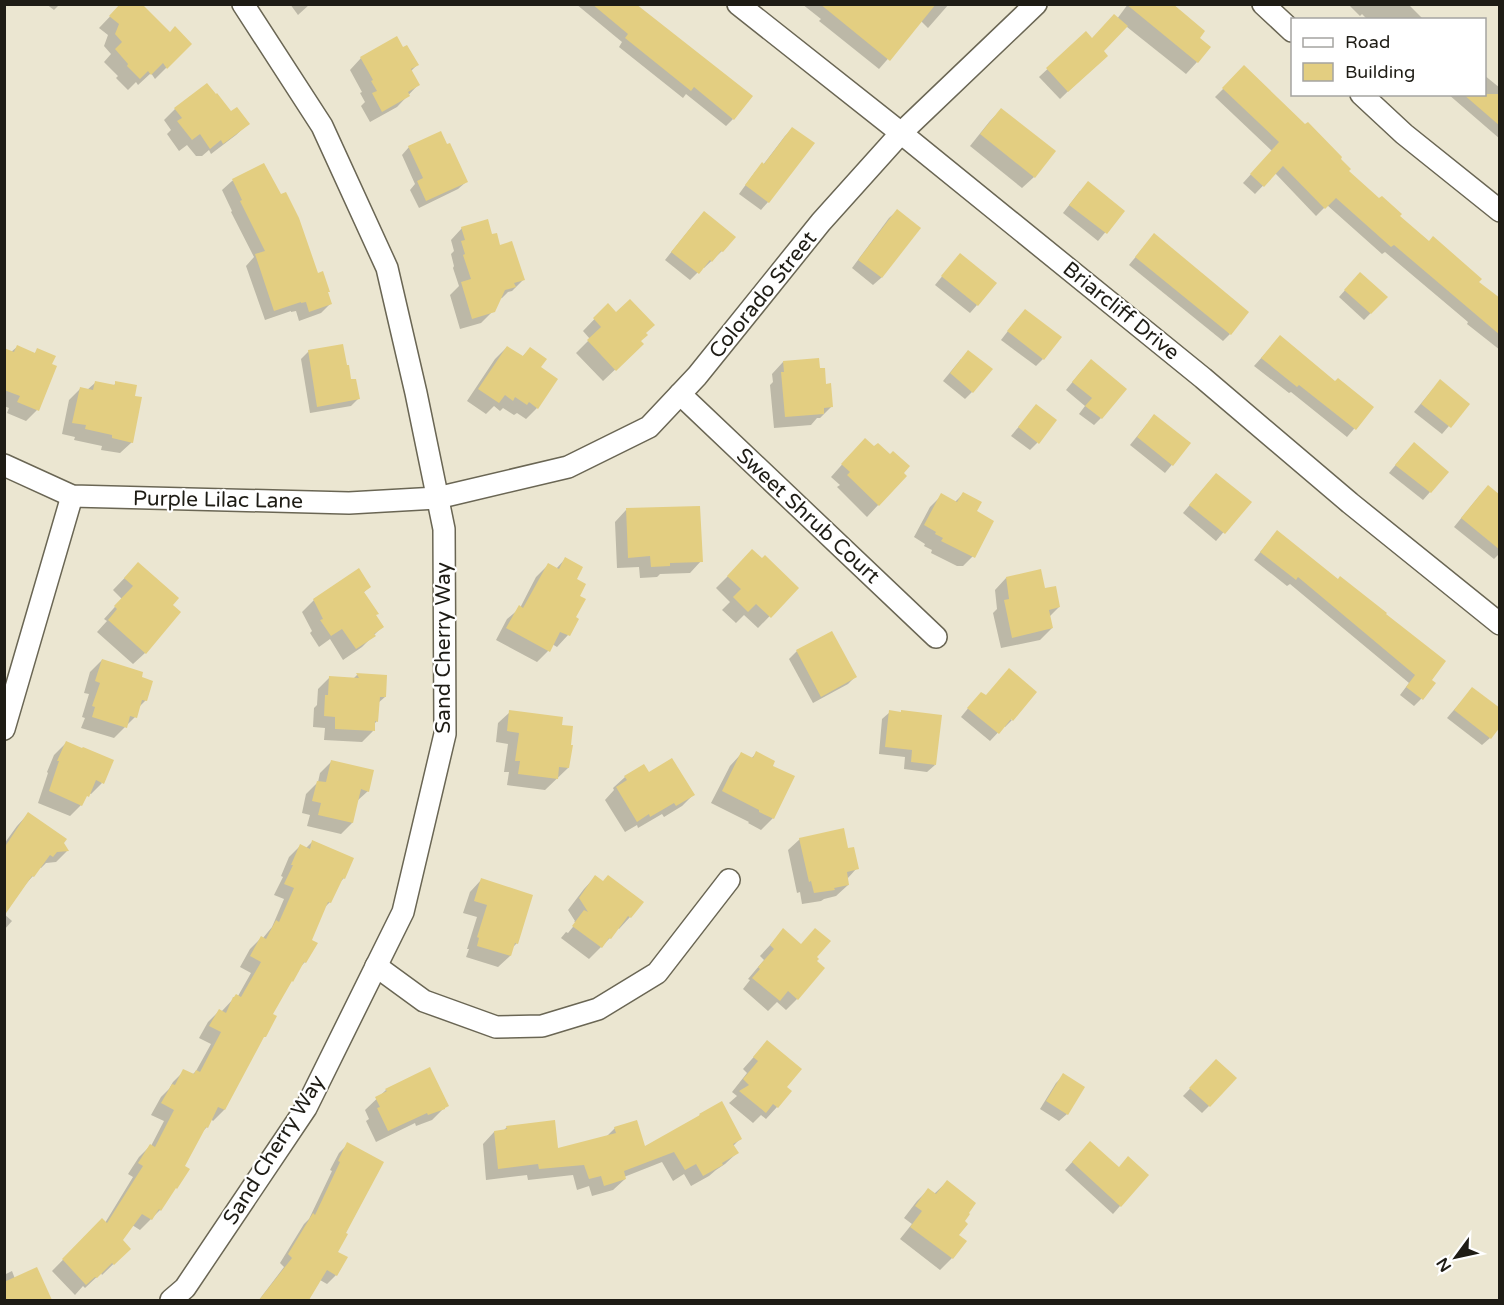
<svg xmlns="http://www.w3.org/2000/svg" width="1504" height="1305" viewBox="0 0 1504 1305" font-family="'Varela Round',sans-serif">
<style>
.shadow{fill:#0003}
.building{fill:#e3ce81}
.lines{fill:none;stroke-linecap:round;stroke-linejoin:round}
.minor-casing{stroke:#6a6654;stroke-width:24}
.minor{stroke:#fff;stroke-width:21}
.labels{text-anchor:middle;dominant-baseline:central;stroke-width:4.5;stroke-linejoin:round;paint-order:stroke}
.street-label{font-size:21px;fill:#1e1c15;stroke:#fff}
</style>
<rect width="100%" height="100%" fill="#ebe6d1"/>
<g class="shadow">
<polygon points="46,4 60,4 54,10"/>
<polygon points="122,4 169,34 190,44 155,79 151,73 138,85 136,82 128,90 116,78 118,76 104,62 111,54 104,46 108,35 99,28"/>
<polygon points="290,4 310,4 298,15"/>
<polygon points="576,4 634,4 733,119 726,126 686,94 683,98 619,47 622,42"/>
<polygon points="802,4 949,4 928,28 921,21 879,69 819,21 821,19"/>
<polygon points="1128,4 1198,38 1197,62 1186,74 1117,19"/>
<polygon points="1348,4 1408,4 1424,20 1368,20 1362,14 1360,16"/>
<polygon points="403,49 417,65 411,71 418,85 397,107 370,122 361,106 365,102 360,93 362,92 350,70 361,58"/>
<polygon points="1069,49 1091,69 1060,99 1039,77"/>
<polygon points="1244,68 1347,171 1398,216 1500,300 1500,350 1467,324 1468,322 1385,252 1382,254 1327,205 1316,216 1275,173 1255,194 1243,183 1272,151 1215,97"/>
<polygon points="1484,75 1500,88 1500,139 1448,94 1484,94"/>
<polygon points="175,109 231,113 248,124 236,135 211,154 209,150 202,156 196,156 187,145 179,151 167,134 171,130 164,120"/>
<polygon points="1001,110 1034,177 1022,188 970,146 990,121"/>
<polygon points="792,129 768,202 761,210 739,194 755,172 763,165 785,136"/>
<polygon points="409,147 466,182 458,189 419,208 410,190 415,184 402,155"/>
<polygon points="263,165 317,275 327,293 331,303 321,313 299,321 296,311 291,312 291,311 265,320 246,266 254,257 231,212 232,211 222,190 232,181"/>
<polygon points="1080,191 1123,211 1098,241 1063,213"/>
<polygon points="897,211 919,228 881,278 873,285 852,268 889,218"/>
<polygon points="697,220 722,251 704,268 703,267 690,280 665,260"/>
<polygon points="462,228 491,236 523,280 512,291 508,292 502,298 499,299 493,311 481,323 460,329 450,295 459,286 453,268 454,266 451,254 454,251 451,240"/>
<polygon points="1147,243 1230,334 1223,341 1129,265"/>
<polygon points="953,263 977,305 970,313 935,285"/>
<polygon points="1354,280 1386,297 1364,320 1339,297"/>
<polygon points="608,305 616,314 644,333 639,341 642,344 603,381 576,353 590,339 583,331"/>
<polygon points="1018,318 1043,359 1036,366 1001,340"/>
<polygon points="1280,337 1335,383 1372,408 1347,437 1291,392 1289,393 1254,366"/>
<polygon points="17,347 34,354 38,350 37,410 26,421 7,413 9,408 4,406 4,349 11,352"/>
<polygon points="507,347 522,357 530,349 539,368 537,408 526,419 517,413 514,415 503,408 500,411 494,406 486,414 467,401 495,359"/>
<polygon points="309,351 350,381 358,399 351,406 310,413 301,359"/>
<polygon points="961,359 972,392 965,399 943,381"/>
<polygon points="783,362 825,385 832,406 820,418 817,418 811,425 774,428 770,385 773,382 772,374"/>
<polygon points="1083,369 1101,418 1094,425 1079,414 1085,406 1066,390"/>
<polygon points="95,383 113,386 116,383 132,442 120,453 101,450 102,446 74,440 75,437 62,434 69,400 80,389 87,390"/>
<polygon points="1433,389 1468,404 1442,434 1414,412"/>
<polygon points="1036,406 1037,443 1030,450 1011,436"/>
<polygon points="1147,424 1189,444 1165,473 1130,445"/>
<polygon points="854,451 902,473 905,476 867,517 837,487 840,485 831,477"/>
<polygon points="1407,451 1430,492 1423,500 1389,473"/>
<polygon points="1209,482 1249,502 1216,541 1183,513"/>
<polygon points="963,494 975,512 975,554 963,566 957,566 931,553 932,550 924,546 925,544 914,537 930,507 942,495 955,502"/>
<polygon points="1480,495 1500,514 1500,553 1494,559 1454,527"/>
<polygon points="626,510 701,561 690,573 660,574 657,577 640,578 639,567 617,568 615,522"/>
<polygon points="1270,540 1429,680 1421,699 1414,706 1400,695 1409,683 1290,584 1287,586 1254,560"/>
<polygon points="752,552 797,588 758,628 744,615 736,623 722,610 730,602 716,588"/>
<polygon points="565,559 575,580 578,596 574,617 577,619 568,635 557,647 552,644 548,651 537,662 496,640 507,619 520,608 536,577 548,565 556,569"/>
<polygon points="138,564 145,653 133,664 97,632 107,621 104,619 122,599 113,590"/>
<polygon points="1006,578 1044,590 1059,607 1049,617 1052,628 1040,640 1001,648 993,613 997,609 995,590"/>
<polygon points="369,587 363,593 375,616 382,627 362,647 343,660 330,639 319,647 310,633 312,631 302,612 314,600"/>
<polygon points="797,651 855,677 848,684 813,703 789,659"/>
<polygon points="102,660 140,678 146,700 138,708 135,717 114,738 81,728 85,718 82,717 89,694 84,693 90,672"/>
<polygon points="357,675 386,677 385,697 378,703 377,721 374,724 373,731 362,742 324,740 325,728 313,727 314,708 317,705 318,689 330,677 353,679"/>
<polygon points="1472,689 1490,738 1482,745 1447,718"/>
<polygon points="974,701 1012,720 1005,727 1004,726 990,741 961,717"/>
<polygon points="510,712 560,726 568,768 545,790 507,785 509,772 504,772 508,744 496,742 498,723"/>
<polygon points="890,712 935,765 927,772 904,769 905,757 879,754 882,719"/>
<polygon points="66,743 102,783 91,794 88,793 81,805 70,816 38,803 48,773 47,772 54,755"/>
<polygon points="756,753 771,766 773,818 761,830 748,823 749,822 711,803 730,766 741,754 751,759"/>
<polygon points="332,761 368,791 357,801 352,823 341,834 307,826 310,815 302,813 306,794 318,782 320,773"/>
<polygon points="648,774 693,795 682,806 664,817 662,814 638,828 637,825 625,832 605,800 614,790 613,788 625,777"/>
<polygon points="28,814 62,843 67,851 56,862 46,863 41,868 39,867 33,876 23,887 4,913 4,844 17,826"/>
<polygon points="800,839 847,850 857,868 847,879 848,885 836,896 824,899 821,901 802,904 800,892 797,893 788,850"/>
<polygon points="312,842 344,878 339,883 330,902 324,908 310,940 305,962 299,968 271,1015 261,1040 224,1110 213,1121 211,1119 207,1127 201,1133 183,1167 188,1169 160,1210 140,1230 132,1225 121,1240 129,1249 102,1275 101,1273 85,1288 83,1286 75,1295 52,1271 102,1220 105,1223 133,1177 128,1174 139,1157 150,1146 151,1146 164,1121 151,1115 161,1097 169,1089 173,1082 184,1071 192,1075 196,1071 211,1044 199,1038 208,1022 219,1011 221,1012 236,996 238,996 251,973 240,967 250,949 261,938 263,938 272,927 284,899 274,895 283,877 281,876 289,857 300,846 306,848"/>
<polygon points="595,877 630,917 619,929 618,928 610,938 589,959 561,938 566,932 568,933 577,922 574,922 575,921 568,910 584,889"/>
<polygon points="481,880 517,943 512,948 510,956 498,967 466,957 469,949 467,949 477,917 463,913 470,892"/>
<polygon points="4,914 12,921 4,930"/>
<polygon points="783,931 815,957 797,999 786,1010 777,1002 768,1011 743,989 750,980 748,979 764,960 760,956"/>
<polygon points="767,1042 785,1088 777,1107 766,1119 761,1115 753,1123 729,1103 737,1096 732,1092 747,1073 743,1069"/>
<polygon points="1209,1069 1209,1106 1202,1113 1183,1096"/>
<polygon points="1064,1075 1067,1114 1059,1121 1040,1109 1056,1083"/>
<polygon points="386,1090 447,1105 432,1120 416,1126 415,1123 376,1142 366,1121 369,1119 365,1110"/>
<polygon points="721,1103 740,1139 733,1146 737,1153 725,1164 716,1170 709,1176 691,1186 684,1174 673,1181 662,1162 624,1177 625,1179 613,1190 592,1196 589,1186 577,1190 573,1175 528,1180 527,1175 486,1180 483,1144 494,1132 503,1131 507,1127 557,1150 606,1137 615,1128 644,1149 694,1120 700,1115"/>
<polygon points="348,1144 336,1252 336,1275 327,1284 320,1280 308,1300 259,1300 284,1267 280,1263 304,1224 309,1219 332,1171 330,1170 339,1153"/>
<polygon points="1083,1150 1119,1168 1120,1206 1113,1214 1065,1170"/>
<polygon points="947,1182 967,1213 957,1235 965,1241 952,1258 940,1270 900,1239 912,1224 904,1218 917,1201 928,1190 934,1194"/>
<polygon points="36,1269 50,1300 4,1300 4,1275 12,1271 15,1279"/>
</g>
<g class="building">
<polygon points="120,4 142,4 170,32 175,26 192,44 167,69 163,63 151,75 148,71 140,79 127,66 128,64 115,49 122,42 115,34 119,24 109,16"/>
<polygon points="592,4 636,4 753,96 734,120 694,87 691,91 625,38 628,34"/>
<polygon points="820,4 936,4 890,61"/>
<polygon points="1126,4 1173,4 1205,31 1200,38 1211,47 1198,63"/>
<polygon points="1114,14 1128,26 1104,51 1108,56 1068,92 1046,68 1086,31 1092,38"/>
<polygon points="397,36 403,47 407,45 419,65 411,69 420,85 408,92 410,96 382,112 372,93 377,91 371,81 373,80 360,57"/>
<polygon points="1244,65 1305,124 1308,122 1342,157 1341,159 1351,169 1349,171 1379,198 1382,196 1402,214 1400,216 1429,241 1433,236 1482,279 1479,282 1500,298 1500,335 1394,245 1391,247 1336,198 1325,209 1283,166 1264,187 1250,174 1279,142 1222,88"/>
<polygon points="207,83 216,94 217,93 231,111 237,107 250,124 223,144 221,140 210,149 200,134 192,140 177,121 182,118 174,108"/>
<polygon points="1463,94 1500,94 1500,126"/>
<polygon points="1001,108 1056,151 1035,178 980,134"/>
<polygon points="792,127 815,143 769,203 745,185 762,162 764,164"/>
<polygon points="441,131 447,144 450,143 468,182 426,201 417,181 423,178 408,146"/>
<polygon points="264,163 281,194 286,192 299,218 318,273 323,271 330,292 328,292 332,304 309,312 306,302 301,303 301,302 274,311 255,254 265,251 240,201 242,200 232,179"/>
<polygon points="1088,181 1125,211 1107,234 1069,205"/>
<polygon points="897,209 921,228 882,278 858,260"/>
<polygon points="704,211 736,237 723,252 721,251 712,262 710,260 699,274 671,252"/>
<polygon points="488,219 492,234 497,233 500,245 512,241 525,280 514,283 516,287 505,290 495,312 472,319 461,282 471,279 463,255 465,254 461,241 465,240 461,227"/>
<polygon points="1154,233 1249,312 1231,335 1135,257"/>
<polygon points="960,253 997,283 978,306 941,276"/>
<polygon points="1360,272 1388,297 1371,314 1344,290"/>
<polygon points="630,299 655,325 646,333 648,335 641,341 644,344 616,371 587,340 601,327 593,318 608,303 616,312"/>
<polygon points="1025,309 1062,337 1044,360 1007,331"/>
<polygon points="1280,335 1335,381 1338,378 1374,407 1356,430 1299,385 1297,387 1261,358"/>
<polygon points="343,344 347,365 349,365 351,379 356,379 360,399 317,407 308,350"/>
<polygon points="17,345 35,353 37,348 56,356 52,364 57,366 39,411 17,402 20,396 4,390 4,348 14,352"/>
<polygon points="507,346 523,356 530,347 547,359 541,367 558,379 538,409 529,402 527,405 515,397 513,401 505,395 499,403 478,389"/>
<polygon points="968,350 993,369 973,393 950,373"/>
<polygon points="819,358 820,368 825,368 826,384 831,383 833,407 824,408 824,414 785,417 781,372 784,372 783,361"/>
<polygon points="1091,359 1127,389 1102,419 1085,406 1092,398 1072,382"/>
<polygon points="1440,379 1470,404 1451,428 1421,404"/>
<polygon points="95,381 115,385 115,381 137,385 135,396 142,397 133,443 112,438 112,435 85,429 86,425 72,423 80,387 93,390"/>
<polygon points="1036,404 1057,420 1039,444 1018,427"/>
<polygon points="1154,414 1191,443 1173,466 1137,437"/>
<polygon points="865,438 874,446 878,443 890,454 893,451 910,466 904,473 907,476 879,506 847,475 850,472 841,464"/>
<polygon points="1414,442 1449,472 1431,493 1395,465"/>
<polygon points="1216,473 1252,502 1225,534 1189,505"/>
<polygon points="1488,485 1500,495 1500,550 1461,518"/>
<polygon points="963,492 982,502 977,511 994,521 975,558 941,541 943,538 935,534 936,532 924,525 941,493 957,502"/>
<polygon points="700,506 703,562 670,563 670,566 651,567 650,556 628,558 626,508"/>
<polygon points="1277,530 1338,579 1340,576 1387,613 1386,614 1446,661 1432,680 1436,683 1423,700 1406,687 1415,675 1298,577 1296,580 1260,552"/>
<polygon points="752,549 762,558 765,555 799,588 771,618 756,604 748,612 733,597 741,589 727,576"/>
<polygon points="565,557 583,567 577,579 586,584 580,596 586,599 576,617 579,619 570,636 560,632 550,652 506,628 519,605 523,608 548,563 559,569"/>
<polygon points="138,562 179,598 173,605 181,612 146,654 108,620 117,609 114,606 133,586 124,578"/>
<polygon points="359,568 371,587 364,592 379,614 376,615 384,627 374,634 376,636 356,649 342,629 331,636 320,620 323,619 313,599"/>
<polygon points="1041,569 1045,588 1056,586 1060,607 1049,610 1053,628 1012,638 1004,600 1009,599 1006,577"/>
<polygon points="832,631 857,677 821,697 796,650"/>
<polygon points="102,659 143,672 142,677 153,681 147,701 142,700 137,718 130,716 127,728 92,717 95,707 92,706 100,683 95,681"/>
<polygon points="1009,668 1037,692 1013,721 1011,719 999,734 967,708 981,692 986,695"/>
<polygon points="356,673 387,675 386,697 380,697 378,722 375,721 375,731 335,729 335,717 324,716 325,695 328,695 329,676 359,678"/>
<polygon points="1472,687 1500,708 1500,727 1491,739 1454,710"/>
<polygon points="509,710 563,717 562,725 573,726 571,745 573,745 569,768 559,767 558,779 518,774 520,761 515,761 519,733 507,731"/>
<polygon points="889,710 901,712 901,710 942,715 936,765 911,762 912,750 885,747"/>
<polygon points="66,741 82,748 83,747 114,760 104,784 96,780 89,797 87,796 82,806 49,791 59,761 57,761"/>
<polygon points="756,751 775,761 773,766 795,776 774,819 759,812 759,810 722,791 741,752 753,758"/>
<polygon points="672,758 695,795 676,806 674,803 650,817 649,814 637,822 616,787 627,780 624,776 644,764 649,772"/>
<polygon points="331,760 374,770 369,792 361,789 353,823 318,815 321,803 312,801 317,781 326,782"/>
<polygon points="28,812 67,839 64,843 69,851 57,852 53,857 50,855 34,877 32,876 4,916 4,848"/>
<polygon points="844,828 848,848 854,847 859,869 847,872 849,885 834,888 835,890 814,893 811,881 809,882 799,838"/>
<polygon points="312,840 354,858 345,879 343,878 331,903 328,902 312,940 318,943 306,963 304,962 293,982 292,981 273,1014 277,1016 266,1037 264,1037 225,1110 218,1107 208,1128 206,1127 185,1166 190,1169 177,1189 176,1188 161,1211 159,1209 152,1220 142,1214 123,1240 131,1249 114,1265 112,1263 97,1278 95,1277 86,1285 62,1259 102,1218 107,1223 143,1166 138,1163 150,1144 155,1147 174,1110 161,1103 172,1084 175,1085 183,1069 194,1074 196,1070 200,1072 221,1032 209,1026 219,1009 226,1013 233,997 234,997 236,994 241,997 261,962 250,956 261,936 266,939 276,920 279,922 294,888 284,884 293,865 291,865 300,844 310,849"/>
<polygon points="595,875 603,881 608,875 644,902 631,918 628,916 611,939 609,938 602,948 572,926 584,910 588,912 579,898"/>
<polygon points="481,878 533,895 518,944 515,943 511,956 477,946 479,938 477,937 487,905 474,901"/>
<polygon points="783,928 801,944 815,928 831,941 817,957 819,959 817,961 825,968 798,1000 788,991 780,1001 752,978 760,969 758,967 774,949 770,945"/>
<polygon points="767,1040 802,1069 787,1087 792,1091 778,1108 773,1104 766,1113 739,1091 749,1085 743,1079 758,1061 753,1057"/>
<polygon points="1216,1059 1237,1078 1210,1107 1189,1088"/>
<polygon points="430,1067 449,1106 445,1108 445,1109 428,1115 427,1113 388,1131 377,1108 380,1107 375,1097 387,1091 385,1089"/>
<polygon points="1063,1073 1085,1087 1068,1115 1046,1101"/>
<polygon points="722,1101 742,1139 733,1144 739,1153 722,1163 723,1165 703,1176 696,1164 685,1170 674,1152 624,1171 626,1179 604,1186 601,1176 589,1179 584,1165 539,1169 538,1164 498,1169 494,1131 507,1129 506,1126 555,1120 558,1148 616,1133 614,1127 637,1120 645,1146 700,1115 699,1114"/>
<polygon points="1090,1141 1119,1167 1128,1156 1149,1175 1121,1207 1072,1162"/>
<polygon points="347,1142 384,1162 346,1233 348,1234 338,1252 348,1257 337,1276 327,1270 309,1300 259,1300 292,1258 288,1254 313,1213 315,1215 340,1162 338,1161"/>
<polygon points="947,1180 976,1203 969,1213 970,1214 965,1221 968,1224 959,1235 967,1241 953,1259 910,1227 922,1211 915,1206 928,1188 936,1194"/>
<polygon points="37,1267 52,1300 4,1300 4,1282"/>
</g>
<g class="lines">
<g class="minor-casing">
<g id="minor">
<polyline points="738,4 901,133 1203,378 1350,503 1500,624"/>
<polyline points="1263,4 1292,31"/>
<polyline points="1361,94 1404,134 1500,211"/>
<polyline points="680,394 936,637"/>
<polyline points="4,465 72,496 349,503 437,498 568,467 649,427 697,376 821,222 901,133 1036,4"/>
<polyline points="4,729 72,496"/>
<polyline points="376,966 424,1001 496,1027 542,1026 598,1009 657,973 729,880"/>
<polyline points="171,1300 185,1288 306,1108 403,912 445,734 444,529 416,393 387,268 322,126 243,4"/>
</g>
</g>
<use href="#minor" class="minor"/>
</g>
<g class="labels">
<g class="street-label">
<text transform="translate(763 295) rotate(-51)">Colorado Street</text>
<text transform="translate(1121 311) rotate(39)">Briarcliff Drive</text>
<text transform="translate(218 500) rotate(1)">Purple Lilac Lane</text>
<text transform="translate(808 516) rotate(43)">Sweet Shrub Court</text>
<text transform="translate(443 648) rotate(-90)">Sand Cherry Way</text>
<text transform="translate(274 1150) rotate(-58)">Sand Cherry Way</text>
</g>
</g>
<rect width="1504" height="1305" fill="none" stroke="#1e1c15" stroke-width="12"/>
<rect x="1291" y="18" width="195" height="78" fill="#ffffff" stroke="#a5a4a1" stroke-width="1.5"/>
<rect x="1303" y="38" width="30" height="9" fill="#ffffff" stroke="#a5a4a1" stroke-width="1.5"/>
<text x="1345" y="48" font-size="18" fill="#1e1c15">Road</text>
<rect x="1303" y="63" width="30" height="18" fill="#e3ce81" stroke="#a5a4a1" stroke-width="1.5"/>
<text x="1345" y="78" font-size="18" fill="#1e1c15">Building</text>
<g transform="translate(1456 1257) rotate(237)" stroke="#ffffff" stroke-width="4.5" paint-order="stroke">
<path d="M0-4.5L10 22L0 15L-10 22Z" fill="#1e1c15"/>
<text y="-9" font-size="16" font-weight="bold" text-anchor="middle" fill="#1e1c15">N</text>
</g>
</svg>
